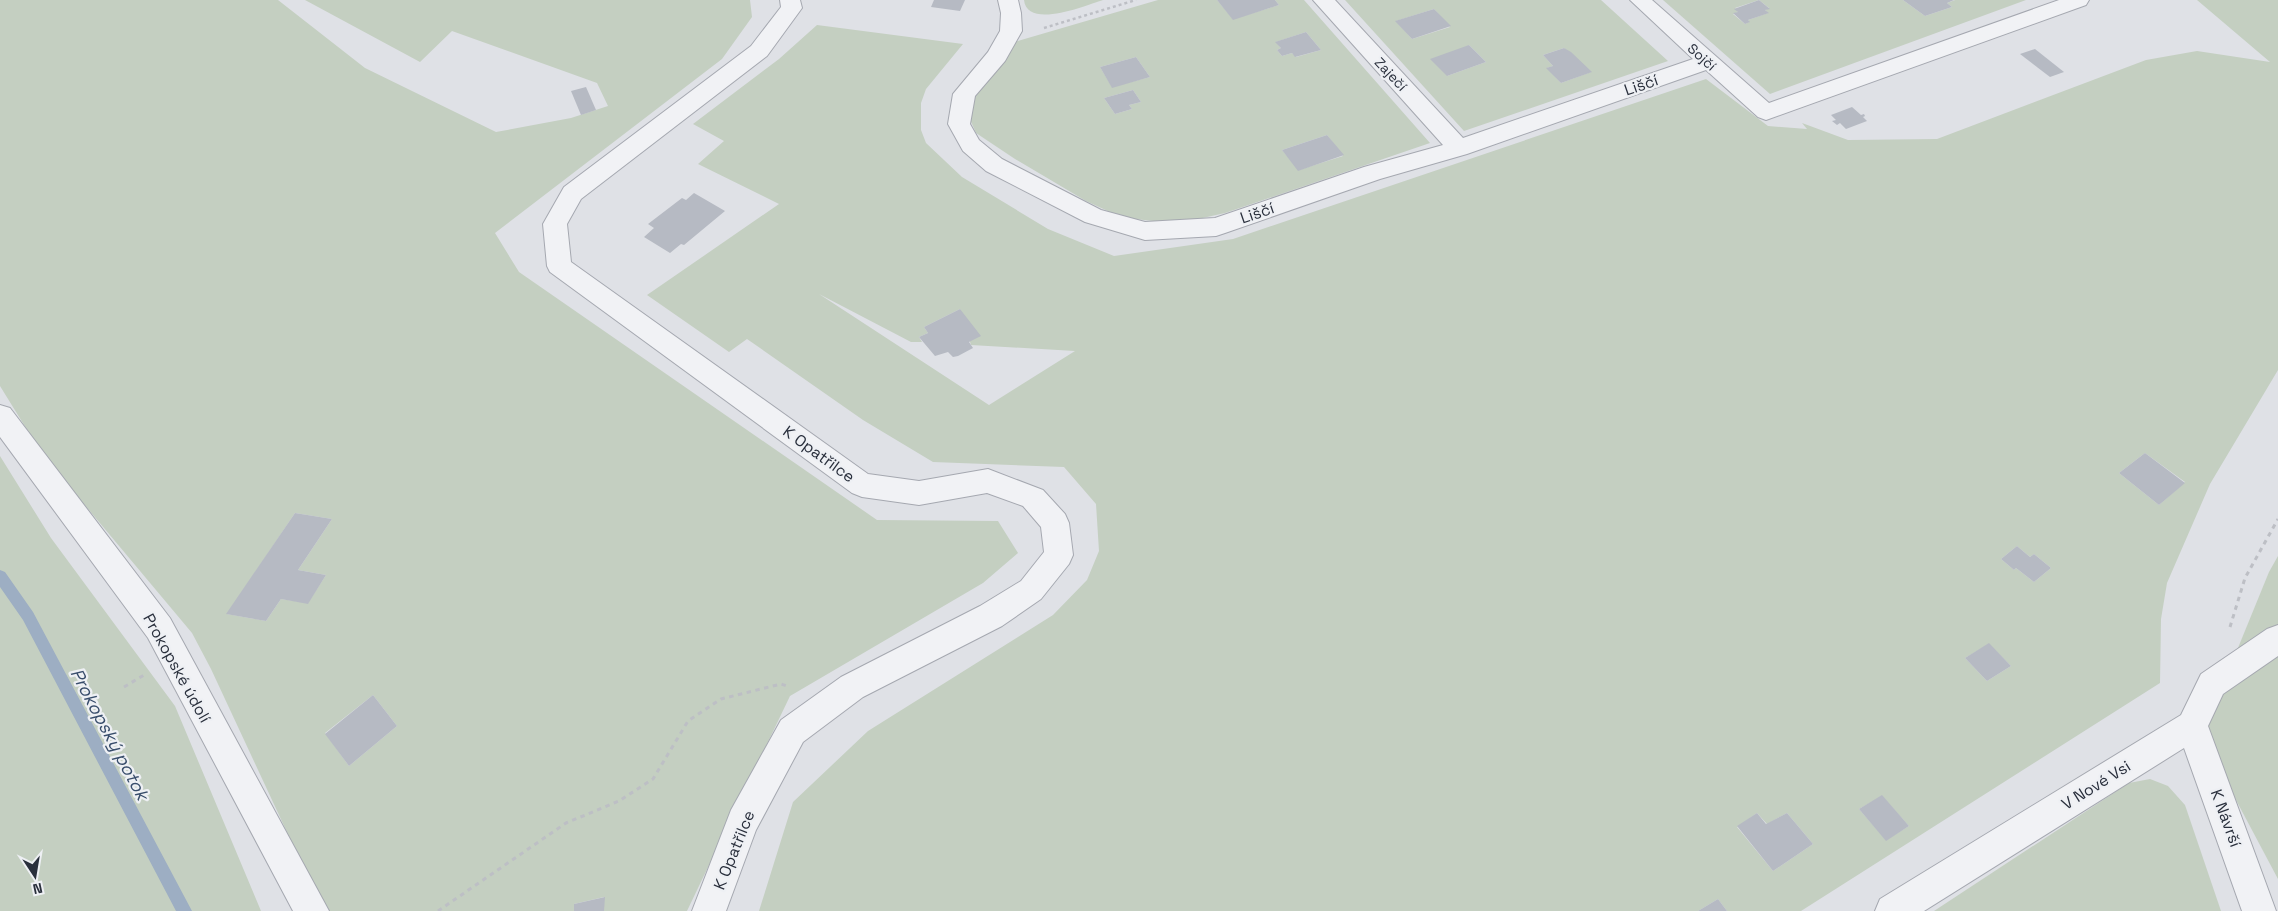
<svg xmlns="http://www.w3.org/2000/svg" width="2278" height="911" viewBox="0 0 2278 911" font-family="'Space Grotesk',sans-serif">
<style>
.green{fill:#c4cfc1;fill-rule:evenodd}
.lines{fill:none;stroke-linecap:round;stroke-linejoin:round}
.stream{fill:#9daec3;fill-rule:evenodd}
.building{fill:#b6bac3}
.street-casing{stroke:#a5a8b0;stroke-width:2}
.path-far1{stroke:#bdbfc5;stroke-width:2.5;stroke-dasharray:3 3;stroke-linecap:butt}
.path{stroke:#bdbfc5;stroke-width:3;stroke-dasharray:4.5 4.5;stroke-linecap:butt}
.street{fill:#f1f2f5;fill-rule:evenodd}
.labels{text-anchor:middle;dominant-baseline:central;stroke-width:4.5;stroke-linejoin:round;paint-order:stroke}
.far-street-label{font-size:14px;fill:#292f3c;stroke:#eef0f4}
.street-label{font-size:16px;fill:#292f3c;stroke:#eef0f4}
.water-label{font-size:18px;font-style:italic;fill:#384d6b;stroke:#eef0f4}
</style>
<rect width="100%" height="100%" fill="#dfe1e6"/>
<g class="green">
<path d="M0 0H278L365 68 496 132 571 118 608 106 597 83 452 31 420 62 305 0H750L752 17 722 59 495 233 519 272 877 520 998 521 1018 553 983 583 790 696 687 911H604V897L574 904V911H329L306 873 211 669 192 633 42 454 0 386ZM295 513 332 519 298 570 326 575 308 603 281 599 266 621 227 614ZM373 695 397 726 349 766 325 733Z"/>
<path d="M1024 0H1103C1087 5 1027 30 1024 0Z"/>
<path d="M1158 0H1217L1233 19 1279 5 1275 0H1304L1430 143 1225 213 1189 221 1162 222 1135 219 1110 212 1086 201 1015 159 976 133 969 117 972 99 1014 42ZM1306 32 1321 50 1296 57 1292 53 1282 56 1277 50 1281 48 1276 42ZM1136 57 1150 77 1112 87 1100 67ZM1133 90 1141 102 1129 105 1132 109 1115 114 1104 98ZM1327 135 1343 156 1299 170 1282 150Z"/>
<path d="M1345 0H1601L1668 61 1464 131ZM1434 9 1450 27 1412 39 1396 21ZM1469 45 1486 62 1447 76ZM1564 48 1591 72 1561 83 1547 68 1553 66 1543 55Z"/>
<path d="M1663 0H1903L1925 16 1952 7 1947 3 1955 0H2026L1770 94ZM1759 0 1769 8 1765 10 1768 13 1748 20 1749 22 1745 24 1733 14 1738 12 1735 8Z"/>
<path d="M2197 0H2278V370L2210 484 2167 583 2161 619 2160 683 1801 911H1727L1718 899 1698 911H759L793 802 868 731 1053 615 1087 580 1099 551 1096 504 1064 467 933 462 863 420 747 339 729 352 647 295 779 204 698 164 724 141 693 124 779 59 817 25 963 44 926 89 921 103V130L926 143 962 177 1048 229 1114 256 1233 239 1706 79 1768 126 1807 129 1802 123 1848 140 1937 139 2146 60 2197 51 2270 62ZM819 294 911 342H922L919 337 928 333 924 327 960 309 971 345 1075 351 989 405ZM2145 453 2185 482 2159 505 2119 473ZM2017 546 2030 557 2034 554 2051 568 2034 582 2016 568 2014 570 2001 559ZM1989 644 2011 666 1987 681 1965 658ZM1882 796 1909 826 1886 840 1859 809ZM1757 813 1767 824 1787 813 1813 844 1773 871 1737 827Z"/>
<polygon points="0,456 51,538 175,706 261,911 0,911"/>
<polygon points="2278,556 2278,879 2202,736 2269,572"/>
<polygon points="2150,779 2168,786 2185,805 2221,911 1934,911 2129,783"/>
</g>
<g class="lines">
<polygon class="stream" points="0,570 5,572 33,612 192,911 176,911 23,620 0,587"/>
</g>
<g class="building">
<polygon points="934,0 965,0 960,11 931,7"/>
<polygon points="1217,0 1275,0 1279,5 1233,20"/>
<polygon points="1759,0 1770,9 1765,10 1769,13 1748,20 1750,22 1745,24 1733,13 1738,12 1734,9"/>
<polygon points="1903,0 1954,0 1947,3 1952,7 1925,16"/>
<polygon points="1434,9 1451,26 1412,39 1395,21"/>
<polygon points="1306,32 1321,50 1295,57 1292,53 1282,56 1277,50 1281,48 1275,42"/>
<polygon points="1469,45 1486,62 1447,76 1430,59"/>
<polygon points="1564,48 1571,52 1592,72 1561,83 1546,68 1553,66 1543,55"/>
<polygon points="2035,49 2064,72 2050,77 2020,54"/>
<polygon points="1136,57 1150,77 1112,88 1100,67"/>
<polygon points="586,87 596,110 581,115 571,91"/>
<polygon points="1133,90 1141,102 1129,105 1132,109 1115,114 1104,98"/>
<polygon points="1852,107 1861,115 1864,114 1865,116 1863,117 1867,121 1846,129 1840,123 1837,125 1832,121 1836,120 1831,115"/>
<polygon points="1327,135 1344,155 1298,171 1282,150"/>
<polygon points="694,193 725,211 684,245 681,244 670,253 644,237 654,228 648,224 682,198 686,200"/>
<polygon points="960,309 981,336 969,342 973,348 958,356 953,357 948,352 935,356 919,337 928,333 924,327"/>
<polygon points="2145,453 2185,483 2159,505 2119,473"/>
<polygon points="295,513 332,519 298,570 326,575 308,604 281,599 266,621 226,614"/>
<polygon points="2017,546 2030,557 2034,554 2051,568 2034,582 2016,568 2014,570 2001,559"/>
<polygon points="1989,643 2011,666 1987,681 1965,658"/>
<polygon points="373,695 397,726 349,766 325,734"/>
<polygon points="1882,795 1909,826 1886,841 1859,809"/>
<polygon points="1757,813 1766,824 1787,813 1813,844 1773,871 1737,826"/>
<polygon points="605,897 604,911 574,911 574,904"/>
<polygon points="1718,899 1727,911 1698,911"/>
</g>
<g class="lines">
<g class="street-casing">
<g id="street">
<polygon points="780,0 800,0 802,8 767,56 581,199 567,224 571,262 868,474 919,481 988,469 1043,490 1065,514 1069,523 1073,555 1069,564 1041,599 1002,626 863,697 803,742 756,830 726,911 692,911 731,810 781,720 841,677 980,606 1021,581 1044,552 1041,527 1023,506 987,493 919,505 862,497 852,493 550,272 547,266 543,224 564,187 751,46 781,7"/>
<polygon points="998,0 1018,0 1021,13 1022,31 1005,61 975,96 970,124 979,140 1002,159 1101,210 1145,222 1215,218 1364,167 1443,145 1313,0 1335,0 1463,138 1693,59 1630,0 1652,0 1769,103 2059,0 2089,0 2086,5 1766,120 1758,117 1706,70 1467,154 1380,179 1225,233 1216,236 1145,240 1085,222 986,171 963,151 948,124 953,94 988,52 1000,31 1001,13"/>
<polygon points="0,405 10,408 170,618 329,911 293,911 148,638 0,437"/>
<polygon points="2278,625 2278,656 2223,694 2208,726 2276,911 2242,911 2184,748 1924,911 1875,911 1880,899 2181,715 2201,674 2267,629"/>
</g>
</g>
<polyline class="path-far1" points="1044,28 1136,0"/>
<g class="path">
<polyline points="2230,627 2245,578 2278,519"/>
<polyline points="124,687 144,675"/>
<polyline points="438,911 566,823 619,801 653,779 688,721 721,699 781,684 790,687"/>
</g>
<use href="#street" class="street"/>
</g>
<g class="labels">
<g class="far-street-label">
<text transform="translate(1702 57) rotate(42)">Sojčí</text>
<text transform="translate(1391 74) rotate(47)">Zaječí</text>
</g>
<g class="street-label">
<text transform="translate(1641 85) rotate(-19)">Liščí</text>
<text transform="translate(1257 213) rotate(-19)">Liščí</text>
<text transform="translate(819 454) rotate(36)">K Opatřilce</text>
<text transform="translate(177 668) rotate(61)">Prokopské údolí</text>
<text transform="translate(2096 785) rotate(-32)">V Nové Vsi</text>
<text transform="translate(2226 818) rotate(70)">K Návrší</text>
<text transform="translate(734 850) rotate(-68)">K Opatřilce</text>
</g>
<g class="water-label">
<text transform="translate(110 734) rotate(62)">Prokopský potok</text>
</g>
</g>
<g transform="translate(35 876) rotate(168)" stroke="#eef0f4" stroke-width="4" paint-order="stroke">
<path d="M0-4L9 19L0 12L-9 19Z" fill="#292f3c"/>
<text y="-8" font-size="14" font-weight="bold" text-anchor="middle" fill="#292f3c">N</text>
</g>
</svg>
